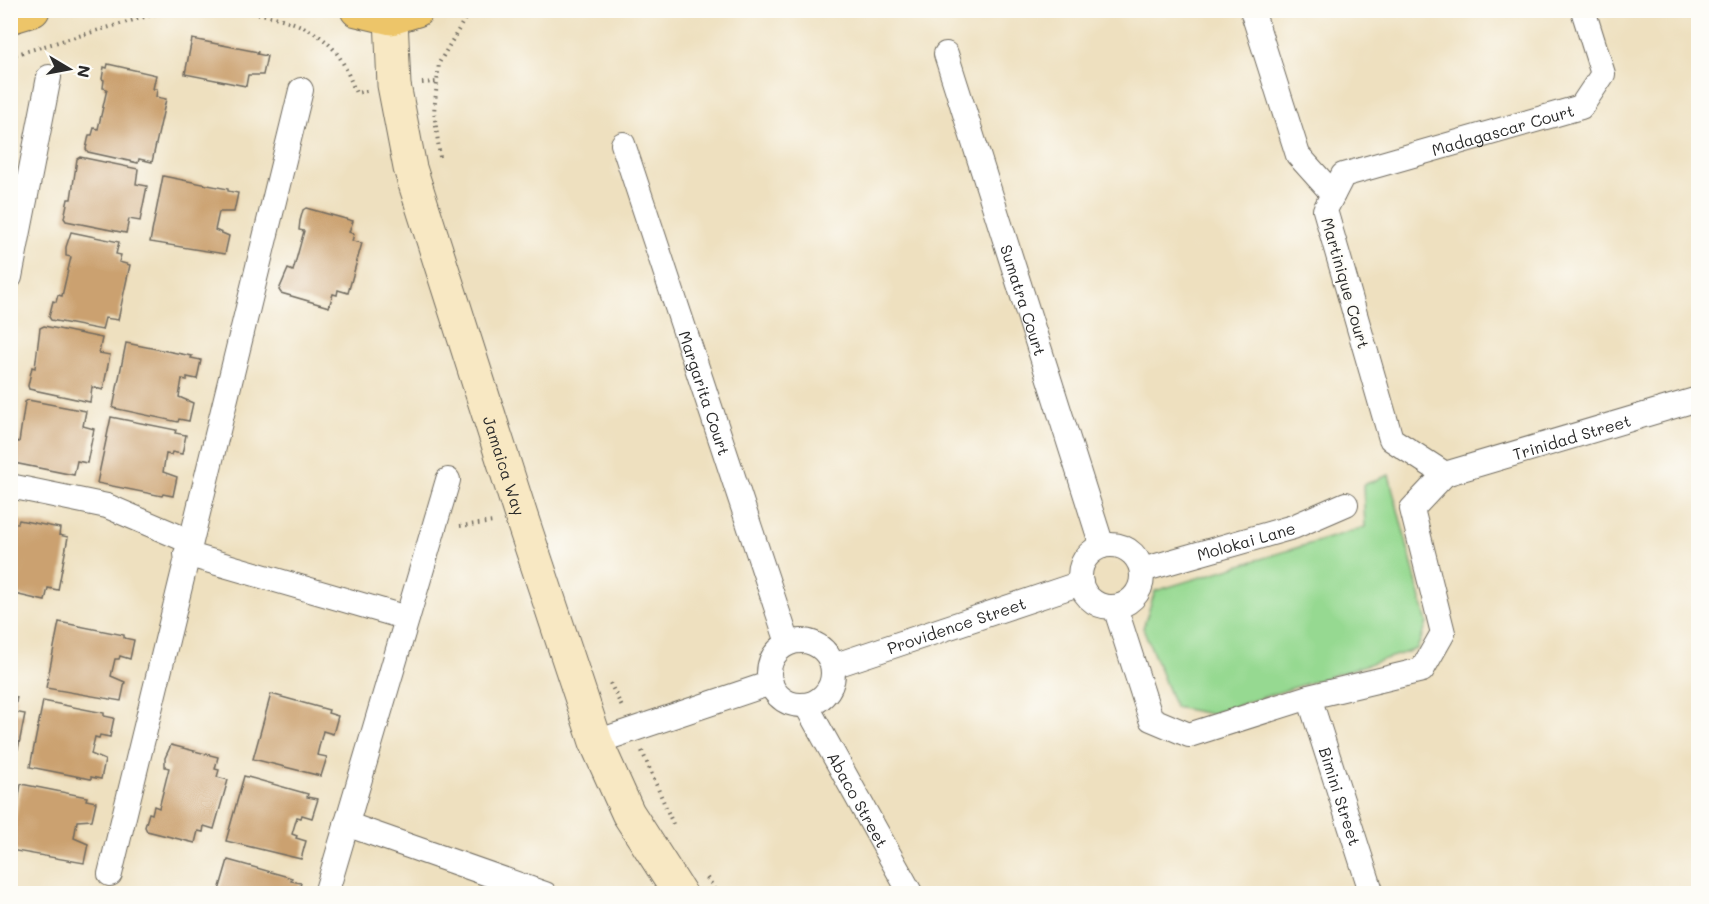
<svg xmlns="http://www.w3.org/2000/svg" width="1709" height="904" viewBox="0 0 1709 904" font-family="Mali,sans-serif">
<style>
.green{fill:#96d991;stroke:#60825e;stroke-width:1.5}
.building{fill:#cba170}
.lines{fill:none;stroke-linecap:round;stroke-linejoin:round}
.street-casing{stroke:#6f6a5f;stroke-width:26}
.secondary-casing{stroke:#6f6a5f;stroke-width:35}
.primary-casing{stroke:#6f6a5f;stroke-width:35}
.path{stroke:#6f6a5f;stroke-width:4;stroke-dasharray:1.5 4.5;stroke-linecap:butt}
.street{stroke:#fff;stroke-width:24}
.secondary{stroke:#f8e8c3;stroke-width:33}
.primary{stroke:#edc569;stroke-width:33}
.labels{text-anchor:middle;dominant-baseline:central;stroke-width:4.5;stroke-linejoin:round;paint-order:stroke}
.street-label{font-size:16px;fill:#2b2b2b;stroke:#fdfcf7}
</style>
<rect width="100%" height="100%" fill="#fdfcf7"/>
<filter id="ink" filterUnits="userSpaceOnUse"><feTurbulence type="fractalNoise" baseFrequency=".0167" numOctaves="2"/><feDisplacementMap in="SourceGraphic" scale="12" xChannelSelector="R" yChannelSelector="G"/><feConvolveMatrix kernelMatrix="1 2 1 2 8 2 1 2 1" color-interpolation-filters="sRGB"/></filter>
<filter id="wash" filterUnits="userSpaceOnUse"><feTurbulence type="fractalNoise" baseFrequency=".008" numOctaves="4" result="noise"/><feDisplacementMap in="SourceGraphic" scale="24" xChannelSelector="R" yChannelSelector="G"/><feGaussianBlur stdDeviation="1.35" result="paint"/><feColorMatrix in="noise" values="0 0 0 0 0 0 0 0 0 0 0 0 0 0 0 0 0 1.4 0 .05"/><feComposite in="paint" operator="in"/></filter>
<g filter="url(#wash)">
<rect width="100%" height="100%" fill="#eee0bf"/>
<polygon class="green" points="1389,475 1427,623 1417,649 1210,714 1175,707 1143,628 1155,591 1365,527 1363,485"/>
<g id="blocks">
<g class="building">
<polygon points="192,39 258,52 257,54 267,56 263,75 248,75 246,86 185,74"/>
<polygon points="108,64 156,75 153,89 157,89 156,97 166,99 152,162 139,159 138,163 88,152 86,149 89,135 92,135 94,128 98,129 107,89 103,88 104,80 102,79 104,67 107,68"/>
<polygon points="80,157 138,169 136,184 147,186 140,221 129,219 126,233 66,221 64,218 68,199 71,199 77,159"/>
<polygon points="163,176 228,189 228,191 238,193 234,212 219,212 215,230 229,236 225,254 150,242"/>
<polygon points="306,208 353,221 349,232 354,234 352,241 362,243 348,293 338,290 337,295 333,294 329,307 281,293 279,290 288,269 293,271 304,231 299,230 300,221 303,210"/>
<polygon points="71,232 119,242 116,254 121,255 119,262 130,265 118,320 105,318 102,330 51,320 49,317 53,301 56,302 58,295 62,296 71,257 66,256 66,247"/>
<polygon points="44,326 102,338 99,353 110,355 103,390 92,387 90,402 29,389 28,386 32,367 35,368 40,328"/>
<polygon points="126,343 192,356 191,358 201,360 197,379 187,377 187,380 182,379 179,397 193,403 189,421 179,419 178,422 113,408"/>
<polygon points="28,400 86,411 83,426 94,429 87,463 77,461 74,475 14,463 12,460 15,441 19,442 25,402"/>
<polygon points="111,417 176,430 175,433 186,435 182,454 172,452 171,455 166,454 163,472 177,477 173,496 163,494 162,496 97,483"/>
<polygon points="19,520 60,528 59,535 68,537 58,590 48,588 45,601 10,593 10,522 18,523"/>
<polygon points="59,622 124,635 124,638 134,640 130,659 120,656 119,659 115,659 111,676 125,682 121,701 46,688"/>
<polygon points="271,694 329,710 328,713 338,716 333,734 323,731 317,755 327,757 321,776 253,759"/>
<polygon points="10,696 17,697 14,712 25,714 18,749 10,747"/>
<polygon points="43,701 104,713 104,716 114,718 110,737 100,735 99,738 95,737 91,754 105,760 101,779 91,777 91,779 30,767"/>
<polygon points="171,745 218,757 215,769 219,770 217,777 228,780 214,829 204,826 203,832 198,831 195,843 147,831 145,827 149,813 152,814 154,806 159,808 169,768 165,767 165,758"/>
<polygon points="244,776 308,794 307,797 318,799 312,818 302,815 301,818 297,817 292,834 297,836 296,838 306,841 301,859 226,841"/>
<polygon points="21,784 87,797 86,800 96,802 92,820 77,821 74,838 88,844 84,863 10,850"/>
<polygon points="228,860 292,878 291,881 301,883 298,894 218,894"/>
</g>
</g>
</g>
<g filter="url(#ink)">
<use href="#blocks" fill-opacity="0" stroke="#6f6a5f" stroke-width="1.5"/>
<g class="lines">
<g class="street-casing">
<g id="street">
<polyline points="1252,10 1298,155 1333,194"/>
<path id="s1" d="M946 54 1102 546"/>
<path id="s2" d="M623 144 788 643"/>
<polyline points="10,277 49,77"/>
<path id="s3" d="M1445 474 1391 439 1325 210 1343 175 1581 107 1603 74 1583 10"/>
<path id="s4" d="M1445 474 1698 399"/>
<polyline points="10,486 107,506 189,541"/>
<circle cx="1111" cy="576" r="31"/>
<polyline points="186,554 407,618"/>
<path id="s5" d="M1142 570 1293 527 1346 504"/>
<polyline points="1115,607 1151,719 1189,735 1309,697 1422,670 1443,633 1412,509 1445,474"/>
<circle cx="801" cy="673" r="32"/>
<path id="s6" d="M833 666 1081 583"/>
<path id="s7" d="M1309 697 1372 894"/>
<path id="s8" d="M806 705 911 894"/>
<polyline points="596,742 771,683"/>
<polyline points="346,824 545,894"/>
<polyline points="110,874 301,90"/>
<polyline points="326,894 448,480"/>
</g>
</g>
<g class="secondary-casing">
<g id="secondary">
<path id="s9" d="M391 18 394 85 410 168 521 516 596 742 628 813 680 894"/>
</g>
</g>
<g class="primary-casing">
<g id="primary">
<polyline points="357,10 391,18 417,10"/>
<polyline points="10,17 33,10"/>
</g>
</g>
<g class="path">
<path d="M228 10C265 13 311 21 335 51 345 63 350 79 356 93L367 91"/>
<polyline points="10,56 151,15 177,10"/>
<polyline points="422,83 436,82"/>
<polyline points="440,157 434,112 439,63 470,10"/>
<polyline points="460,526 494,522"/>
<polyline points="610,683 623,709"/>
<polyline points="642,751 673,824"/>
<polyline points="707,878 719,894"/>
</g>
<use href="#street" class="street"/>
<use href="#secondary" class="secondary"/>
<use href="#primary" class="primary"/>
</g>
</g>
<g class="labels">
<g class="street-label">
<text stroke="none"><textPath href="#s3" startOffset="508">Madagascar Court</textPath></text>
<text transform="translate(1346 283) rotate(74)">Martinique Court</text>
<text stroke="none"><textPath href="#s1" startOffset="258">Sumatra Court</textPath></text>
<text stroke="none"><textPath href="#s2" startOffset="262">Margarita Court</textPath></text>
<text stroke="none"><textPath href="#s4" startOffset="132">Trinidad Street</textPath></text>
<text stroke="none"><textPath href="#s9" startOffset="464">Jamaica Way</textPath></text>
<text stroke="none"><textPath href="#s5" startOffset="108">Molokai Lane</textPath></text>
<text stroke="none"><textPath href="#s6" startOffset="130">Providence Street</textPath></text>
<text stroke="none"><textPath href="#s7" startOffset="104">Bimini Street</textPath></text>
<text stroke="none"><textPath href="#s8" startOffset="108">Abaco Street</textPath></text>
</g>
</g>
<rect width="1709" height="904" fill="none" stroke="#fdfcf7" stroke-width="36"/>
<g transform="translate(69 69) rotate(100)" stroke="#fdfcf7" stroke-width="4.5" paint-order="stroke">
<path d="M0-4.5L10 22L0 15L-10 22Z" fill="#2b2b2b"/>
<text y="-9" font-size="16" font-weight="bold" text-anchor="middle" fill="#2b2b2b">N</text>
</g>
</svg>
